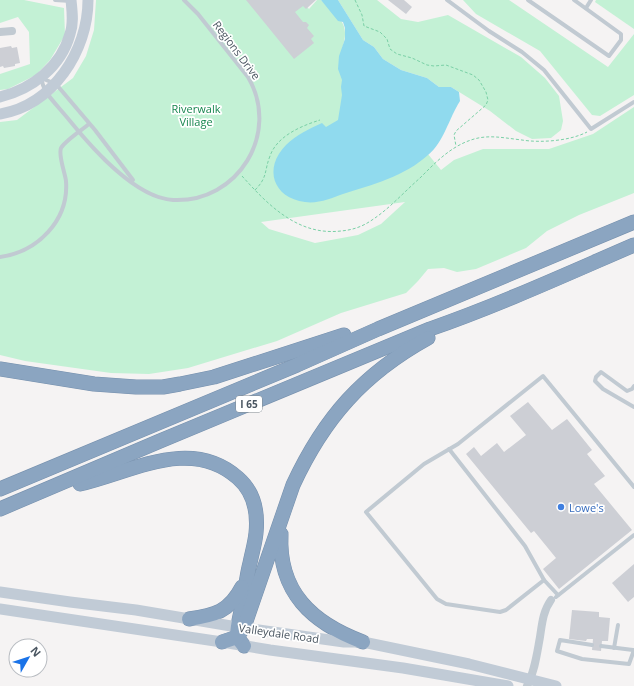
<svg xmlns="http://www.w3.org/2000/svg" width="634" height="686" viewBox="0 0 634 686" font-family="'Open Sans',sans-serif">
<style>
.green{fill:#c3f1d5;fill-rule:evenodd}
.water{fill:#90daee}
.building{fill:#cdcfd5}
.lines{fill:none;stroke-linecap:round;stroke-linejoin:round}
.highway-casing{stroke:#7690ad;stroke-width:15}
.path{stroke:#7ad0a6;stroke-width:1;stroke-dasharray:3 2;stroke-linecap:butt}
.lane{stroke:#c1cad2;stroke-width:4}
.street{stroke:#c1cad2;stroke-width:8}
.secondary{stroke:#c1cbd6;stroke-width:11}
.highway{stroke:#8ba5c1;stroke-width:14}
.shop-dot{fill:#3f7fe0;stroke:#fff;stroke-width:1.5}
.labels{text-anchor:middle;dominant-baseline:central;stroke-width:3.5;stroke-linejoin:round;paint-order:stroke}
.shield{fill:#fff;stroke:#808990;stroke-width:1}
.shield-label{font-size:10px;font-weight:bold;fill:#4a5661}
.street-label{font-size:11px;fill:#4a5661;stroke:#fff}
.park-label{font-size:11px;fill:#17864f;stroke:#fff}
.shop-label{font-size:11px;fill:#366cbe;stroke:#fff;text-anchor:start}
</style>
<rect width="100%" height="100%" fill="#f5f3f3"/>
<g class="green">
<polygon points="0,0 24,0 64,8 65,35 50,60 36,75 8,89 0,90 0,74 30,64 29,32 18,17 0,23"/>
<path d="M96 0H301L309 9 317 0H321C339 19 351 22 342 49L441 170 454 160 483 149H549L593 134 634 107V193L579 215 547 231 526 248 476 269 457 272 444 268 428 269 418 281 406 293 341 313 277 341 188 368 149 374 111 373 25 361 0 355V122L17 120 73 78 86 56 94 30ZM405 202 381 224 358 235 315 243 269 229 261 222Z"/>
<polygon points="338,0 377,0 401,19 418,22 448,15 521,57 545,78 559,96 563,121 561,130 551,138 532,139 516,131 490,111 451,87 439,87 427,78 401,70 383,59 374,47 363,40"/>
<polygon points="463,0 509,0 608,67 634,34 634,95 600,116 592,115 540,51 476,14"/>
<polygon points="596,0 634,0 634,29 595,2"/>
</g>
<path class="water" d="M321 0H338L363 40 374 47 383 59 401 70 427 78 439 87H451L459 92 460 101C449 118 444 142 428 155 405 176 372 185 343 194 332 198 318 204 305 202 273 198 263 168 286 145 296 135 309 129 322 123L326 127 338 120 342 95 341 87 342 80 338 69 339 56 345 39V28L343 22 338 21Z"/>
<g class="building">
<polygon points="246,0 316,0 306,9 303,6 295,12 303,22 306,22 309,25 307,28 314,36 311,39 314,43 294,59"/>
<polygon points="388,0 404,0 412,7 406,14"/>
<polygon points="11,46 12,48 17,47 20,63 15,64 15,66 4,68 3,66 0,67 0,48"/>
<polygon points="528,402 552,430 567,419 592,450 587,454 605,476 594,484 632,530 559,589 543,569 556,558 534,531 531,533 466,454 474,447 481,456 497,443 504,452 526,435 510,416"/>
<polygon points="634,564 634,597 628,602 612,583"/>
<polygon points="572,610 599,612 599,617 610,618 608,641 602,641 601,651 592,650 593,639 587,639 586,641 569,639"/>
</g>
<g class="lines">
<g class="highway-casing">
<g id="highway">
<polyline points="0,369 94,384 136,387 163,387 180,384 214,377 344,335"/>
<path d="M80 484C132 472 191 436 238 478 254 492 258 513 256 533 255 543 252 553 250 563 247 574 246 585 244 596 242 610 237 623 237 637L244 646"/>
<polyline points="0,489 297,365 378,329 634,222"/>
<path d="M0 509 160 441 430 329C499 305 567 274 634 245"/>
<path d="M281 534C278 592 312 623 363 642"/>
<path d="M189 619C215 615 229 612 242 587"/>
<path d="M222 642 237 637 244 627 293 485C324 418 363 374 428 338"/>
</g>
</g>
<g class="path">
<polyline points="355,0 362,15 364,26 380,32 387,39 390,49 397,54 412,58 427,65 434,66 446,65 473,75 479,80 486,92 488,100 486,105 456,131 454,135 456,146"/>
<path d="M242 176C268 205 298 236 341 231 352 230 362 227 372 220 389 209 404 192 420 178 435 163 450 147 471 140 488 134 504 138 522 140 540 143 570 141 587 132"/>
<path d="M255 190C268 177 264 171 270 156 277 136 301 126 320 120"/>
</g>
<g class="lane">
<polyline points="55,0 71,1"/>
<polyline points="447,0 489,31 522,52 544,70 591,129 634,102"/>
<polyline points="528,0 609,56 621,40 621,34 574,0"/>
<polyline points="586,8 591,0"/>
<path d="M41 78C42 83 44 88 46 92 53 102 62 111 70 121 92 148 135 198 173 200 238 203 281 133 248 77L198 14 184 0"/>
<polyline points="41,78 56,84 95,130 133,180"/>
<path d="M0 257C37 252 69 221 66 181 65 173 58 155 61 148 66 140 82 130 89 124"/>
<polyline points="634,386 632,389 627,391 601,372 596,377 595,381 603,389 634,407"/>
<polyline points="449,449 525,546 544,580"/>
<polyline points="558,595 544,580 506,610 500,612 446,604 437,599 366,512 424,464 458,444 543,376 634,487"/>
<polyline points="556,597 634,535"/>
<polyline points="592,645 560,640 557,651 582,659 629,664 634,650"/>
<polyline points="601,646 633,650"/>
<polyline points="614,648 618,625"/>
</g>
<g class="street">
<polyline points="0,32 12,31"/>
<path d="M527 686C535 671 537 653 540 637 542 624 543 611 551 600"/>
</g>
<g class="secondary">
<path d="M0 97C32 89 61 67 70 34 74 23 72 11 71 0"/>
<path d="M0 114C53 105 88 51 88 0"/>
<polyline points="0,592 70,602 136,610 237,627 344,642 363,642 469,664 556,686"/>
<polyline points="0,609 222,642 270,650 403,668 508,686"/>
</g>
<use href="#highway" class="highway"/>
</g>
<circle class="shop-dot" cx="561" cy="507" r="4"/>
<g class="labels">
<rect class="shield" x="236" y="396" width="26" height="16" rx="3"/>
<g class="shield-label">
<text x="249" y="404">I 65</text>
</g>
<g class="street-label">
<text transform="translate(237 50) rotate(53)">Regions Drive</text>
<text transform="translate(279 633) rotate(8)">Valleydale Road</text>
</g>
<g class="park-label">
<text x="196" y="108">Riverwalk<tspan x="196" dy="13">Village</tspan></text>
</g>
<g class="shop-label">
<text x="569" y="507">Lowe's</text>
</g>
</g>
<g transform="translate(28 658) rotate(51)"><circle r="19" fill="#ffffff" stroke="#b7bbc0"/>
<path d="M0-3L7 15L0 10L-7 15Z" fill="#1a73e8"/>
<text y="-6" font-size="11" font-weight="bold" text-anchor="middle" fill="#4a5661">N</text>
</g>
</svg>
